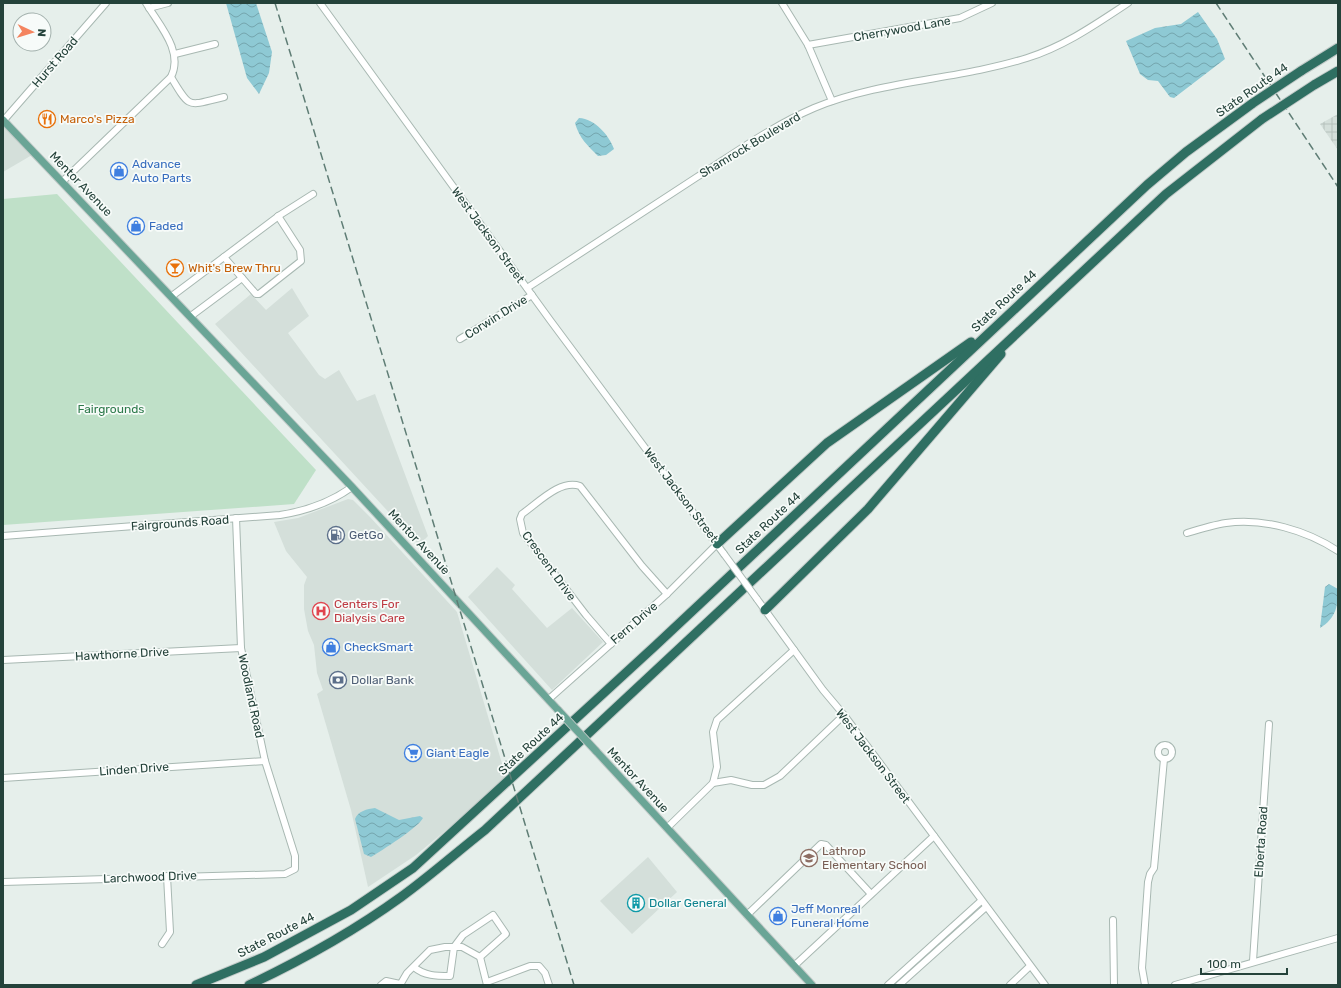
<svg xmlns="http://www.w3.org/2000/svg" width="1341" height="988" viewBox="0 0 1341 988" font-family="Rubik,sans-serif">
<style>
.built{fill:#d4dfda}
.industrial{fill:url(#industrial-grid)}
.green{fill:#bfe0c8}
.water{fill:url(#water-waves)}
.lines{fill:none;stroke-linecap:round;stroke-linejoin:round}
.minor-casing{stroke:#a8b8b2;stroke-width:8}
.major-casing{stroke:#c2cac8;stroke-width:9}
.highway-casing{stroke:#c2cac8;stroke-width:11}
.minor{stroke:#fff;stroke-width:6}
.major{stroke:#6aa596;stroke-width:7}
.highway{stroke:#2f6f62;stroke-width:9}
.rail{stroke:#5f7d75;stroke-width:1.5;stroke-dasharray:8 4;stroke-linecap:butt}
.minor-bridge-casing{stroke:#a8b8b2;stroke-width:8;stroke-linecap:butt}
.major-bridge-casing{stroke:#c2cac8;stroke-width:9;stroke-linecap:butt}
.highway-bridge-casing{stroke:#c2cac8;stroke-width:11;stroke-linecap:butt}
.minor-bridge{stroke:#fff;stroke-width:6}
.major-bridge{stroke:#6aa596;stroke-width:7}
.highway-bridge{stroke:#2f6f62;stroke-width:9}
.labels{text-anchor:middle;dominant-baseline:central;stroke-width:3.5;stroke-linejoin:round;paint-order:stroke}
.street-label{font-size:12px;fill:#24423a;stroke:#f7fbf9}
.food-label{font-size:12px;fill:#c56008;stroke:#f7fbf9;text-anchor:start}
.shop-label{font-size:12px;fill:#366cbe;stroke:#f7fbf9;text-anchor:start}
.park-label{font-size:12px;fill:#2d7a4b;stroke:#f7fbf9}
.service-label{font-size:12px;fill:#4e5e75;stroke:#f7fbf9;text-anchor:start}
.health-label{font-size:12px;fill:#be3a42;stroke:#f7fbf9;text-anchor:start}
.education-label{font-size:12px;fill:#785e54;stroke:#f7fbf9;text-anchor:start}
.culture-label{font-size:12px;fill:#0d838f;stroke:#f7fbf9;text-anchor:start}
</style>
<defs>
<pattern id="industrial-grid" width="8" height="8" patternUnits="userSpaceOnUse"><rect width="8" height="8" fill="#d4dfda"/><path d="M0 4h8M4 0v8" fill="none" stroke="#b6c1bc"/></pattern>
<pattern id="water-waves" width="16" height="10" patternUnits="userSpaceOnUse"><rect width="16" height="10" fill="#8ec9d4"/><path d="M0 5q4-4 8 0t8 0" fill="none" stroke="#74a5ad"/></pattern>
</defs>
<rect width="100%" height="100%" fill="#e6efeb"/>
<g class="built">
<polygon points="3,124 32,155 3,172"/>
<polygon points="292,288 309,316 288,333 319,375 325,379 339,370 357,401 375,394 428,536 419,545 215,324 251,294 266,310"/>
<polygon points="348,499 353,500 370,517 457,612 506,777 457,821 416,855 368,887 351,810 317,694 323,690 317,673 314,645 308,631 304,609 304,585 307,577 286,551 274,522 298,518"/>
<polygon points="497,567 515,585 512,589 547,628 572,608 603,642 552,690 468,597"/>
<polygon points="648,857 677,892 632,934 600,901"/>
</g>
<polygon class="industrial" points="1338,114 1338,150 1320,124"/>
<polygon class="green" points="57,194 316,470 294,504 3,525 3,199"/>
<g class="water">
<polygon points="226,3 256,3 272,52 269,73 259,94 247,78"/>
<polygon points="1198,12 1217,39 1225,59 1174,98 1170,97 1158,81 1148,80 1140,74 1126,41 1155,28 1181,24"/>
<path d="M579 118C595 119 609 135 614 149L606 155 598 156C588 146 579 138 575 123Z"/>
<path d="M1329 584 1338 589C1338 606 1336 618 1320 628L1325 587Z"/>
<path d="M375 808 399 820 420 816 423 818C419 827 381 851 371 857L364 854 355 819C358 811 367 809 375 808Z"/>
</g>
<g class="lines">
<g class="minor-casing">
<g id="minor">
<path d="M146 3C159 25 184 51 171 77 191 111 188 105 224 97"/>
<polyline points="320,3 550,320 724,554"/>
<polyline points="782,3 808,45 832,101"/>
<polyline points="149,8 168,3"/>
<polyline points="808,45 960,18 992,3"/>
<polyline points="175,54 215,44"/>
<polyline points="4,120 106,3"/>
<polyline points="63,181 171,77"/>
<polyline points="224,257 256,294 259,294 301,261 300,250 278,216"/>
<path d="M527 288C584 251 641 214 697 177 735 153 772 126 814 108 882 80 957 80 1027 58 1065 46 1096 24 1128 3"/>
<polyline points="172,296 280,215 313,194"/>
<polyline points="191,316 242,278"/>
<polyline points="460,339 532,295"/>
<path d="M1187 533C1200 529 1213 525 1226 523 1264 518 1306 530 1338 551"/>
<path d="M3 536 280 515C306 511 331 502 352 487"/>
<polyline points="757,599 823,690 844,715 1045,985"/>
<path d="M611 644 586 615 523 533 520 519 522 514C538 503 560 479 580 486L642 566 667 594"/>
<polyline points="3,660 241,648"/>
<polyline points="549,699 667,594 717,544"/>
<circle cx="1165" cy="752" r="7"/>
<polyline points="3,778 265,761"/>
<polyline points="713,783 717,767 713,732 717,720 794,650"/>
<polyline points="667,828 713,783 731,780 752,785 764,785 780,776 844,715"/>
<polyline points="3,882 285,874 295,869 295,856 265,761 241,648 236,518"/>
<polyline points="747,915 821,844 826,845 871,894"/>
<polyline points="1113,920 1114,985"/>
<polyline points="162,944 170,932 167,876"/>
<polyline points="1253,961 1269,724"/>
<polyline points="794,966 934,836"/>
<path d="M414 967C424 976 437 976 450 976L454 947 463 935 493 915 506 934 480 957"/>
<polyline points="487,982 530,966 539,966 545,973 549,985"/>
<polyline points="381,985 386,981 400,984"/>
<polyline points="400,985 407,973 430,950 445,947 462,947 480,957 487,985"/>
<polyline points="888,985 981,901"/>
<polyline points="899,985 986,907"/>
<polyline points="1010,985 1030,966"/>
<polyline points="1145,985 1142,968 1148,882 1150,874 1154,868 1164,759"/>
<polyline points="1175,985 1338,938"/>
</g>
</g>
<g class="major-casing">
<g id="major">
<polyline points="3,120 352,487 558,710"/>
<polyline points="596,751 812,985"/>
</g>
</g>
<g class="highway-casing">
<g id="highway">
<polyline points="1301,71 1338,48"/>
<polyline points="1314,85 1338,71"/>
<polyline points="717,544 827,443 971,342"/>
<polyline points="765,610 868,509 1001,354"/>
<polyline points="196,985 264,957 351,910 413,868 655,646 1147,185 1186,152 1253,103"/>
<path d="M249 985C302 960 354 931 401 897 430 876 457 852 485 830L1166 194 1262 119"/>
</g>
</g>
<use href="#minor" class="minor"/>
<use href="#major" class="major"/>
<use href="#highway" class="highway"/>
<g class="rail">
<polyline points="275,3 574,985"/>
<polyline points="1216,3 1338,187"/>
</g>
<g class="minor-bridge-casing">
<polyline id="minor-bridge" points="724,554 757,599"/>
</g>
<g class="major-bridge-casing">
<polyline id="major-bridge" points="558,710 596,751"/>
</g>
<g class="highway-bridge-casing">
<g id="highway-bridge">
<polyline points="1253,103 1301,71"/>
<polyline points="1262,119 1314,85"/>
</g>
</g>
<use href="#minor-bridge" class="minor-bridge"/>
<use href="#major-bridge" class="major-bridge"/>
<use href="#highway-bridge" class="highway-bridge"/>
</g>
<defs>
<g id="restaurant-ring" transform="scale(0.9)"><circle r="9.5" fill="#f7fbf9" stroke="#e8710a" stroke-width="1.5"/><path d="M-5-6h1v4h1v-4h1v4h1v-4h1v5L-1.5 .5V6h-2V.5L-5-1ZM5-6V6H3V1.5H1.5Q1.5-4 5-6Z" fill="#e8710a"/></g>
<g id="shop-ring" transform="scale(0.9)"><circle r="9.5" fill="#f7fbf9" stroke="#3f7fe0" stroke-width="1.5"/><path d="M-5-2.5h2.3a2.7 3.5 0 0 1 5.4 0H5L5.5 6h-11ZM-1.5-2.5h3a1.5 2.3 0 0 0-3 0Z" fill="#3f7fe0"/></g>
<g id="bar-ring" transform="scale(0.9)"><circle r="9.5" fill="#f7fbf9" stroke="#e8710a" stroke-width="1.5"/><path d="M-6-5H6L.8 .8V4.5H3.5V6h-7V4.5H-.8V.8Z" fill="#e8710a"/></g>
<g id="fuel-ring" transform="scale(0.9)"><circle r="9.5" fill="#f7fbf9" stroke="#5c6f8a" stroke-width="1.5"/><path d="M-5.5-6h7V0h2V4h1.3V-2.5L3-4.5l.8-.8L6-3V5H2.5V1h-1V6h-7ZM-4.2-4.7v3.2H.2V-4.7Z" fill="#5c6f8a"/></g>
<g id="hospital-ring" transform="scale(0.9)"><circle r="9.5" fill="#f7fbf9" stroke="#e0444e" stroke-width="1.5"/><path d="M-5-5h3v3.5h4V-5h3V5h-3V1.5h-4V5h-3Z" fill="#e0444e"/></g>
<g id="bank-ring" transform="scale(0.9)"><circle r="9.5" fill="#f7fbf9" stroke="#5c6f8a" stroke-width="1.5"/><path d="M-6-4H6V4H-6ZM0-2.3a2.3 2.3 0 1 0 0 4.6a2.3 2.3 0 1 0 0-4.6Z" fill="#5c6f8a"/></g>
<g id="supermarket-ring" transform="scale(0.9)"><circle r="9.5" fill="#f7fbf9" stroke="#3f7fe0" stroke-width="1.5"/><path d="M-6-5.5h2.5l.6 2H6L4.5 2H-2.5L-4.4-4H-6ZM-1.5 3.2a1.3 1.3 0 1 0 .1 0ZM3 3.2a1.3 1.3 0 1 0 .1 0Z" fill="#3f7fe0"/></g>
<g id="school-ring" transform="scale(0.9)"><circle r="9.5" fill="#f7fbf9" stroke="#8d6e63" stroke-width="1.5"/><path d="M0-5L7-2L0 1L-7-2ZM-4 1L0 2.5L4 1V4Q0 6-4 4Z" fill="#8d6e63"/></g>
<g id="building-ring" transform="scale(0.9)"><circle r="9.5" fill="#f7fbf9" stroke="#0f9aa8" stroke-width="1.5"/><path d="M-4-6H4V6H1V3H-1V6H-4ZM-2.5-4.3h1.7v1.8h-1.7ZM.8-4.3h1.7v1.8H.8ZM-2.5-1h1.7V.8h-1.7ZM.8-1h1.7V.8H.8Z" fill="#0f9aa8"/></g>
</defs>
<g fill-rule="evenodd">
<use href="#restaurant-ring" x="47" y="119"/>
<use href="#shop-ring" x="119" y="171"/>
<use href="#shop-ring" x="136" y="226"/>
<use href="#bar-ring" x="175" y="268"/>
<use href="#fuel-ring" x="336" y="535"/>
<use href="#hospital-ring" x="321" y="611"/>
<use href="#shop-ring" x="331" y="647"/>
<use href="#bank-ring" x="338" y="680"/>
<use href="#supermarket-ring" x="413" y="753"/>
<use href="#school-ring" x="809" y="858"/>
<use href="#building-ring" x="636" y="903"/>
<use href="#shop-ring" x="778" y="916"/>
</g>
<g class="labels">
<g class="street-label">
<text transform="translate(902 29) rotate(-10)">Cherrywood Lane</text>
<text transform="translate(55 62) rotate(-49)">Hurst Road</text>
<text transform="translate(1252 90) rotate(-35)">State Route 44</text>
<text transform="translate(750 145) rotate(-31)">Shamrock Boulevard</text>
<text transform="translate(81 184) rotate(46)">Mentor Avenue</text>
<text transform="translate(488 235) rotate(54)">West Jackson Street</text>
<text transform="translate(1004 301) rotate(-43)">State Route 44</text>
<text transform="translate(496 317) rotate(-32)">Corwin Drive</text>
<text transform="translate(681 495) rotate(53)">West Jackson Street</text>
<text transform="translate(180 523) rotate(-4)">Fairgrounds Road</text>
<text transform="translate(768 523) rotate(-43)">State Route 44</text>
<text transform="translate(419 542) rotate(47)">Mentor Avenue</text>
<text transform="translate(549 566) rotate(54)">Crescent Drive</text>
<text transform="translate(634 623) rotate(-41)">Fern Drive</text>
<text transform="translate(122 654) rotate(-3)">Hawthorne Drive</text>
<text transform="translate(251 696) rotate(78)">Woodland Road</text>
<text transform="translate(531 744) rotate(-43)">State Route 44</text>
<text transform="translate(873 756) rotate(53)">West Jackson Street</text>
<text transform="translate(134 769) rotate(-4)">Linden Drive</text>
<text transform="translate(638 780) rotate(47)">Mentor Avenue</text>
<text transform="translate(1261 842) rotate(-86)">Elberta Road</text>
<text transform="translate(150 877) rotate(-2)">Larchwood Drive</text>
<text transform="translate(276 935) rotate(-27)">State Route 44</text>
</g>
<g class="food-label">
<text x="60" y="119">Marco's Pizza</text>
<text x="188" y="268">Whit's Brew Thru</text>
</g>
<g class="shop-label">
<text x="132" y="164">Advance<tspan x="132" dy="14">Auto Parts</tspan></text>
<text x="149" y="226">Faded</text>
<text x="344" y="647">CheckSmart</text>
<text x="426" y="753">Giant Eagle</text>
<text x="791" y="909">Jeff Monreal<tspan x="791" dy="14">Funeral Home</tspan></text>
</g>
<g class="park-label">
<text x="111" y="409">Fairgrounds</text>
</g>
<g class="service-label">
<text x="349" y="535">GetGo</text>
<text x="351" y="680">Dollar Bank</text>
</g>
<g class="health-label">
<text x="334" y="604">Centers For<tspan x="334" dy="14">Dialysis Care</tspan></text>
</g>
<g class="education-label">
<text x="822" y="851">Lathrop<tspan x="822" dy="14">Elementary School</tspan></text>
</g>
<g class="culture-label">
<text x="649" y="903">Dollar General</text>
</g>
</g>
<rect width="1341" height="988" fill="none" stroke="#24423a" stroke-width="8"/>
<g transform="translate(32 32) rotate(94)"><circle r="19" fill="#f7fbf9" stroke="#a3b1ad"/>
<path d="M0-3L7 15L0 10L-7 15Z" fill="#f4845f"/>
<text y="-6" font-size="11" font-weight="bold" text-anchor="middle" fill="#24423a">N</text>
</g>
<path d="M1201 968v6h86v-6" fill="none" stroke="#24423a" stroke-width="2"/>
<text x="1207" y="968" font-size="12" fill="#24423a" stroke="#f7fbf9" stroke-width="3" paint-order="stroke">100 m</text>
</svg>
